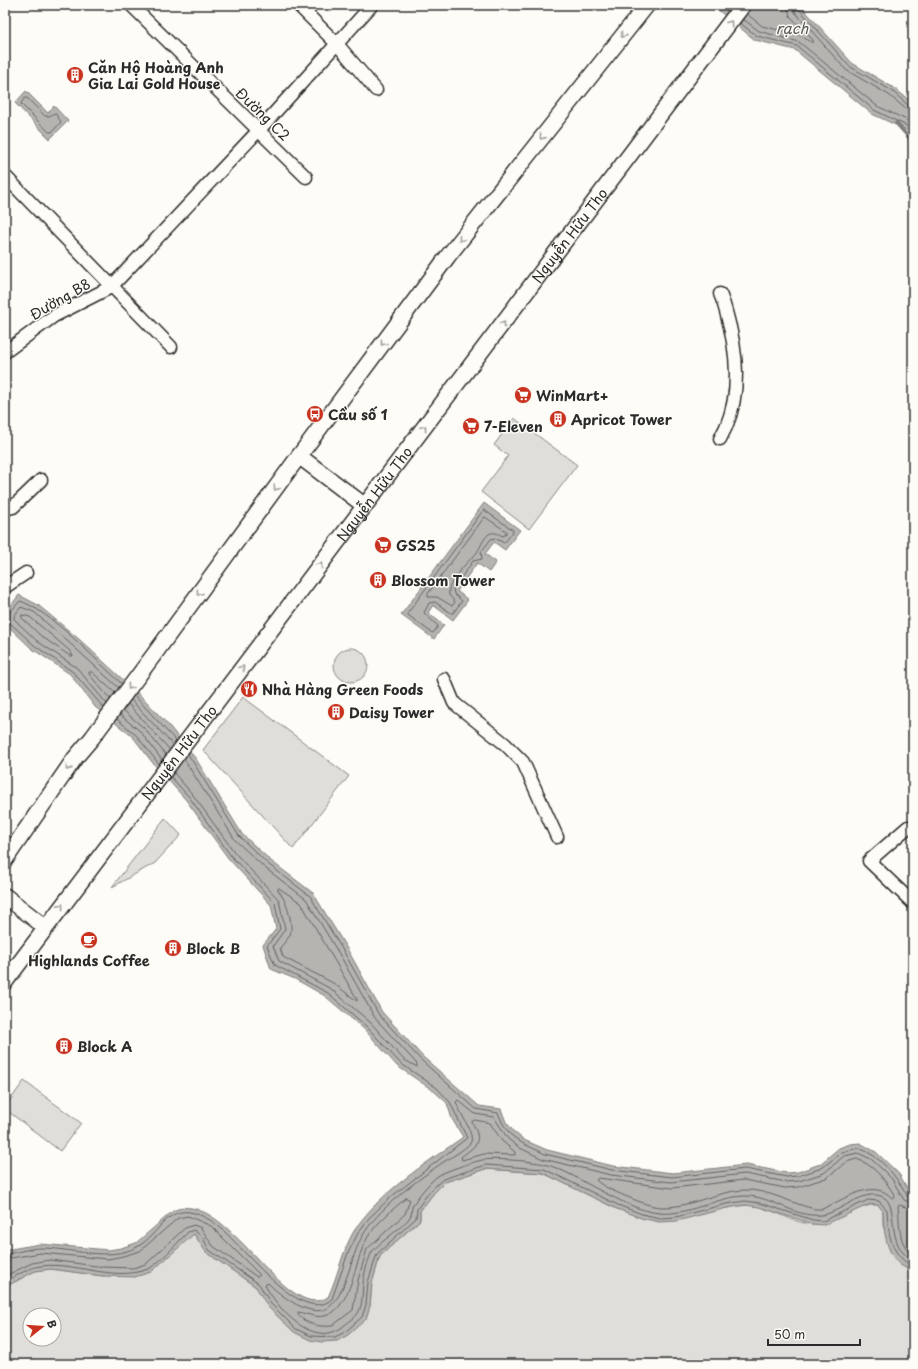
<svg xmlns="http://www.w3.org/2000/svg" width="918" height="1369" viewBox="0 0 918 1369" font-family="'Playpen Sans',sans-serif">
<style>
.green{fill:#dfdeda;stroke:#858482;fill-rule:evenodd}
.water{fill:#b5b4b1;stroke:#7e7d7b}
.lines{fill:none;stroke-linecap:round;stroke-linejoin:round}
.shore{stroke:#626261;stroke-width:1}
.stream{stroke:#7e7d7b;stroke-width:3.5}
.minor-casing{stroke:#2b2b2b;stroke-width:15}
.major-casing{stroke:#2b2b2b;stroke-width:18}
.minor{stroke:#fdfcf7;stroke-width:12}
.major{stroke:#fdfcf7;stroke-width:15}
.oneway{stroke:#9e9e9b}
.labels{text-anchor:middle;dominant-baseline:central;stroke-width:3;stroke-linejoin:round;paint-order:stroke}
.poi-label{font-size:14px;font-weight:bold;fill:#2b2b2b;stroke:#fdfcf7;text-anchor:start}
.street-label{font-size:14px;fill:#2b2b2b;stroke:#fdfcf7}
.water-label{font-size:15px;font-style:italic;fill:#5b5b5a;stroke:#fdfcf7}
</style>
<rect width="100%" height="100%" fill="#fdfcf7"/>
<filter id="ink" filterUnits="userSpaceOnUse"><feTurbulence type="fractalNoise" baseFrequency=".025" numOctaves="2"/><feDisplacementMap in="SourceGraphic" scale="8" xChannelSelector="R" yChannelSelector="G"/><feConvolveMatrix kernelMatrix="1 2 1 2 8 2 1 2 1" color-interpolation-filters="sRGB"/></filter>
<g filter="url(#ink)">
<g class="green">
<polygon points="514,418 577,465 529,529 481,492 508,456 494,445"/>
<circle cx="351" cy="665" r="17"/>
<polygon points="243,697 349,776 293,849 203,750"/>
<polygon points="165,818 181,835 155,863 112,887"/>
<polygon points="24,1081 81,1123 60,1151 5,1109 5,1107"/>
<path d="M485 1169 543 1173 617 1209 727 1208C738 1206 747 1204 758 1206 775 1210 797 1225 814 1224 837 1222 860 1203 879 1205L883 1211V1226L899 1264 913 1272V1364H5V1287L35 1271 51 1269 103 1276 194 1234 206 1252 256 1287 348 1335 355 1328 370 1306 372 1283 380 1256 420 1220V1211L433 1194 445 1182ZM30 1315H54V1339H30Z"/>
</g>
<g class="water">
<polygon points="712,5 800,5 852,63 894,88 913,103 913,133 872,114 795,50 755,40"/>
<polygon points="26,91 48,113 54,106 68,121 50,139 15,103"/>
<polygon points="484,503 520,530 505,550 494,542 485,554 496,562 489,572 477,563 457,591 468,600 453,620 433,605 428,613 444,625 434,639 401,615"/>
<path d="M19 595 38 605 80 640 144 699 170 727 196 759 242 834 271 861 313 893 349 952 382 1012 423 1057 479 1106 501 1109 506 1122 514 1132 524 1140 547 1150 613 1166 673 1173 746 1165 787 1173 798 1172 820 1164 839 1148 850 1144 860 1143 876 1152 899 1174 913 1198V1272C909 1269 903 1267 899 1264 886 1252 883 1228 883 1211L878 1205 870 1204 824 1225 812 1224 759 1207 745 1205 727 1208 677 1221 659 1222 641 1218 617 1209 543 1173 485 1169 445 1182 433 1194 420 1211V1220L380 1256 372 1283 370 1306 366 1319 348 1335 337 1341 322 1342 310 1340 294 1332 268 1307 256 1287 206 1252 194 1234 151 1272 135 1277 103 1276 51 1269 35 1271 5 1287V1250L40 1244 109 1250 121 1248 136 1243 173 1211C224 1184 285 1326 328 1297 338 1276 342 1251 354 1231 377 1194 428 1162 463 1137L452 1119 447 1103 434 1091 397 1066 365 1030 325 996 295 979 271 969 263 945 276 929 271 905 228 858 186 800 152 762 133 737 95 707 70 674 31 648 5 623V613Z"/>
</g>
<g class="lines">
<g class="shore">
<polyline points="793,5 795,12 846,70 889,95 907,110 913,111"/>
<polyline points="798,5 799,9 849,66 892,91 909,106 913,106"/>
<polyline points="747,14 762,26 799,35 813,43 813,40 790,16 787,5"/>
<polyline points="743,19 759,31 799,42 877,106 913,123"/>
<polyline points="740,23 757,36 797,46 874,110 913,129"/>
<polygon points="25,98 27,98 45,116 49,116 55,113 61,122 52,132 49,132 21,104"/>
<polygon points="484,510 513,530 513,532 504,543 495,538 491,539 481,552 482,559 473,561 453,589 454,594 462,601 453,613 451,613 435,602 429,603 424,613 438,626 434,632 432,633 408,615 408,613"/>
<path d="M485 517 506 531V534L503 536C498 534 494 531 489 534 482 539 480 550 475 555 467 562 446 583 449 595L455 602 452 606 437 597H428V594Z"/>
<path d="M5 615 9 613 20 601C49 610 98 662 122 684"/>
<polygon points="22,615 30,617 70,651 73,656 70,656 41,636 22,618"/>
<polyline points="5,620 9,622 34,645 73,672 104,708"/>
<polyline points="134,695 176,741"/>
<polyline points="110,699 89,674 89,672 92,672 115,693"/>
<polyline points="131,700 173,745"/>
<polyline points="107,704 77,668 37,641 14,619 14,616 21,607 34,612 74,647 119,688"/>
<polyline points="128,704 170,750"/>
<polyline points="123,710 144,728 166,755"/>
<polyline points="120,715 140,731 162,760"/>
<polyline points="117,719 136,735 159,764"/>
<path d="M188 754 239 836 268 864 310 896 345 954 379 1015 421 1060 476 1109 498 1113 503 1124 511 1135 522 1143 545 1154 612 1170 672 1177 745 1169 787 1177 798 1176 822 1168 842 1152 859 1148C882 1157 896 1176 908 1197L913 1199"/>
<polyline points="174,773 193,795 235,853 279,900 285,929 273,946 279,961 331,989 371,1023 403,1059 417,1067 417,1064 375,1018 341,957 306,899 265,868 235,840 184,759"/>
<path d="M279 888 301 903 357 999V1001L333 983 283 957 280 948C283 944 287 940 290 935 294 924 286 899 278 890Z"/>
<path d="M475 1120 490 1123 502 1141 515 1152V1155L484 1154 462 1160 461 1157C477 1145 483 1142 472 1122Z"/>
<path d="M857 1159C874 1165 886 1181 895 1196V1198H892C873 1177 842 1201 822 1209H815C792 1204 768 1189 744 1190 717 1191 687 1209 660 1207 648 1206 636 1200 625 1196 616 1192 603 1187 596 1180L598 1178 672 1188 744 1180 785 1188 799 1187 826 1178 847 1162Z"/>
<path d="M406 1198 410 1200 405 1214 367 1249 358 1280 353 1310 332 1326C318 1327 308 1325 298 1315V1312C309 1314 317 1319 328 1315 351 1306 355 1261 366 1240 375 1224 392 1210 406 1198Z"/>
<path d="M913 1204 904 1200 892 1179 884 1171 871 1159 858 1153 844 1156 824 1173 799 1181 786 1182 745 1174 671 1182 611 1175 543 1159 520 1148 508 1139 494 1117 475 1114 458 1100 456 1102C460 1113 474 1133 471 1142 464 1151 449 1158 439 1165 414 1183 377 1209 362 1237 351 1255 345 1300 326 1309 308 1317 280 1295 268 1283L265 1285C279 1311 316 1352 346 1324 350 1321 356 1317 358 1313 363 1305 362 1293 363 1284 364 1275 367 1261 372 1252 378 1243 407 1225 411 1215 412 1213 411 1210 412 1207 416 1198 433 1177 443 1173 455 1168 469 1163 482 1160 494 1158 532 1161 544 1164 564 1169 583 1182 601 1191 619 1200 639 1211 659 1213 688 1216 716 1197 744 1196 771 1195 794 1218 821 1215 839 1214 864 1187 883 1197 901 1207 883 1244 913 1261"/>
<path d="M913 1210 900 1205 898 1206C900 1222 897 1245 913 1254"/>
<path d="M5 1254C17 1253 29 1248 41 1248 71 1248 109 1262 137 1247 160 1235 167 1201 200 1215 204 1217 209 1219 213 1222 238 1238 299 1328 332 1299L348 1253 358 1233 369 1218 391 1197 467 1138 450 1102 437 1088 400 1063 367 1027 328 993 275 965 267 946 280 929 275 903 231 856 190 798 171 777"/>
<polyline points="5,1259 40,1253 108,1259 123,1256 140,1251 178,1218 188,1216 211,1226 260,1275 257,1277 213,1246 201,1228 194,1225 185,1228 146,1264 133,1268 104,1267 50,1260 32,1263 5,1276"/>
<path d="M5 1282C14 1277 25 1270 35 1267 72 1259 111 1283 148 1269 158 1265 179 1241 188 1232L194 1230 203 1238 209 1250 259 1284 271 1304 296 1329 311 1336 335 1337 345 1332 362 1317 366 1305 368 1282 377 1254 416 1218 417 1209 429 1192 443 1179 486 1165 544 1169 618 1205 642 1214 660 1218 676 1217 726 1204 745 1201 760 1203 813 1220 823 1221 868 1200 879 1201 887 1210C889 1235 889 1253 913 1267"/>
</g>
<polyline class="stream" points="896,123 913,142"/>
<g class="minor-casing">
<g id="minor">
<polyline points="131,5 306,177"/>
<polyline points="298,5 337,44 376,90"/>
<polyline points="5,176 171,347"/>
<polyline points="5,352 54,316 111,287 259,130 372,5"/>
<path d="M720 439C740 404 739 365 730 327 727 316 725 305 720 294"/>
<polyline points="5,509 13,507 41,480"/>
<polyline points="5,587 26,573"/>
<polyline points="444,679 454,703 505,744 523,762 557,837"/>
<polyline points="908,827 869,861 913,903"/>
</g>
</g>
<g class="major-casing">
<g id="major">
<polyline points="299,456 365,506"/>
<polyline points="5,860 75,758 92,738 153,656 299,456 448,256 647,5"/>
<polyline points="5,896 45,927"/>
<path id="s1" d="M5 982 743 5"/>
</g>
</g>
<use href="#minor" class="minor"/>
<use href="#major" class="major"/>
</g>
<defs><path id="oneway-chevron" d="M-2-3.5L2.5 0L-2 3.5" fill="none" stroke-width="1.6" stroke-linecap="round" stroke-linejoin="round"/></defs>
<g class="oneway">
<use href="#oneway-chevron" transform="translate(730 23) rotate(-54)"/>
<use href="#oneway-chevron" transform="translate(623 35) rotate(129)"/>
<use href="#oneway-chevron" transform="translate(542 137) rotate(129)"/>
<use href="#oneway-chevron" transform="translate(461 239) rotate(128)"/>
<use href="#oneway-chevron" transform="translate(503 324) rotate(-52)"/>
<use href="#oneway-chevron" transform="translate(383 343) rotate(127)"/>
<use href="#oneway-chevron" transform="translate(424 428) rotate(-53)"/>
<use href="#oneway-chevron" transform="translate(276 488) rotate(126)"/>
<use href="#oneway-chevron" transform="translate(320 565) rotate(-53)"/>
<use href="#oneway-chevron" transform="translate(199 593) rotate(126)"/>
<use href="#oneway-chevron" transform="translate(242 668) rotate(-53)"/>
<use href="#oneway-chevron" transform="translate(130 687) rotate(127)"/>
<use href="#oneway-chevron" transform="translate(68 768) rotate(125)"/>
<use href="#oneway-chevron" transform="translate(61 906) rotate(-53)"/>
</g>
</g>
<defs>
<g id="building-disc" transform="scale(0.9)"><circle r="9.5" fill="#c8321e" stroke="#fdfcf7"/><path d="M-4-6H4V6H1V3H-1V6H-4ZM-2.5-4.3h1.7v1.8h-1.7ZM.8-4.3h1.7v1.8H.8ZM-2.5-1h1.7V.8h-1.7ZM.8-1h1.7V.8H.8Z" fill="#fff"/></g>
<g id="supermarket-disc" transform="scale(0.9)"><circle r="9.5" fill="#c8321e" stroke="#fdfcf7"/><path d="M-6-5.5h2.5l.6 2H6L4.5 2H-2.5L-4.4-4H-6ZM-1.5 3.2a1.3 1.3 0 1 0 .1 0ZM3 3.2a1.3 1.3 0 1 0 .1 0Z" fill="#fff"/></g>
<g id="bus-disc" transform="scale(0.9)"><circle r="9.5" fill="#c8321e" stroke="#fdfcf7"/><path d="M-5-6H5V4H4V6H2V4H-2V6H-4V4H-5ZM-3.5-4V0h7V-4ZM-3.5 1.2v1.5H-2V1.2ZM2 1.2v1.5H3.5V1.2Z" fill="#fff"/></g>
<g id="restaurant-disc" transform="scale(0.9)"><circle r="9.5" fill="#c8321e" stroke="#fdfcf7"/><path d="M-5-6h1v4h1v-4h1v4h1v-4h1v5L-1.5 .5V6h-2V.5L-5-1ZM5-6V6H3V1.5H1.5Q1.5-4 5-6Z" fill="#fff"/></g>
<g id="cafe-disc" transform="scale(0.9)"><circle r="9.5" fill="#c8321e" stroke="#fdfcf7"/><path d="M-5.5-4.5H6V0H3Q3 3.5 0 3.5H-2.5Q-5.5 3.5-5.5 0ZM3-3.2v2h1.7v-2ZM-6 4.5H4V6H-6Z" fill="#fff"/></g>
</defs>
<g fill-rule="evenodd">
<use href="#building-disc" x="75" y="75"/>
<use href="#supermarket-disc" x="523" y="395"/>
<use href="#bus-disc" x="315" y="414"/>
<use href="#building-disc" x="558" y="419"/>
<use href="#supermarket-disc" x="471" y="426"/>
<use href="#supermarket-disc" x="383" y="545"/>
<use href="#building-disc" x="378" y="580"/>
<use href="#restaurant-disc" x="249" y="689"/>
<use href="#building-disc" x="336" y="712"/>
<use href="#cafe-disc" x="89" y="940"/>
<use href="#building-disc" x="173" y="948"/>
<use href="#building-disc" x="64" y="1046"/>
</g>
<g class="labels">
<g class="poi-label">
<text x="88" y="67">Căn Hộ Hoàng Anh<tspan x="88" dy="16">Gia Lai Gold House</tspan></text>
<text x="536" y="395">WinMart+</text>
<text x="328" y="414">Cầu số 1</text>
<text x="571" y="419">Apricot Tower</text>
<text x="484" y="426">7-Eleven</text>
<text x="396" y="545">GS25</text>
<text x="391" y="580">Blossom Tower</text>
<text x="262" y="689">Nhà Hàng Green Foods</text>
<text x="349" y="712">Daisy Tower</text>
<text x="186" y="948">Block B</text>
<text x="89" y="960" text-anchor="middle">Highlands Coffee</text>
<text x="77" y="1046">Block A</text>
</g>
<g class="street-label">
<text transform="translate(263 114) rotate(44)">Đường C2</text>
<text stroke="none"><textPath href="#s1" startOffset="936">Nguyễn Hữu Thọ</textPath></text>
<text transform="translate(60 299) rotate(-30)">Đường B8</text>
<text stroke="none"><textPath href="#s1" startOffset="612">Nguyễn Hữu Thọ</textPath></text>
<text stroke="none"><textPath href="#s1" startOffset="288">Nguyễn Hữu Thọ</textPath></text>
</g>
<g class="water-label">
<text x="792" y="27">rạch</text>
</g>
</g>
<rect width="918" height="1369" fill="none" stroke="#fdfcf7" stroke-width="20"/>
<rect x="10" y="10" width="898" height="1349" fill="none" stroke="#2b2b2b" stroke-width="1.5" filter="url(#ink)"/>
<g transform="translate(42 1327) rotate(73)"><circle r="19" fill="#fdfcf7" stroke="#a9a8a5"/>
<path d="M0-3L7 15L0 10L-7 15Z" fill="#c8321e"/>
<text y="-6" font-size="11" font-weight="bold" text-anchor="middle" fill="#2b2b2b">B</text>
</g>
<path d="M768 1339v6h92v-6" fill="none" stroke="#2b2b2b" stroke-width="2"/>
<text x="774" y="1339" font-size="12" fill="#2b2b2b" stroke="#fdfcf7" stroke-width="3" paint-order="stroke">50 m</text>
</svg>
